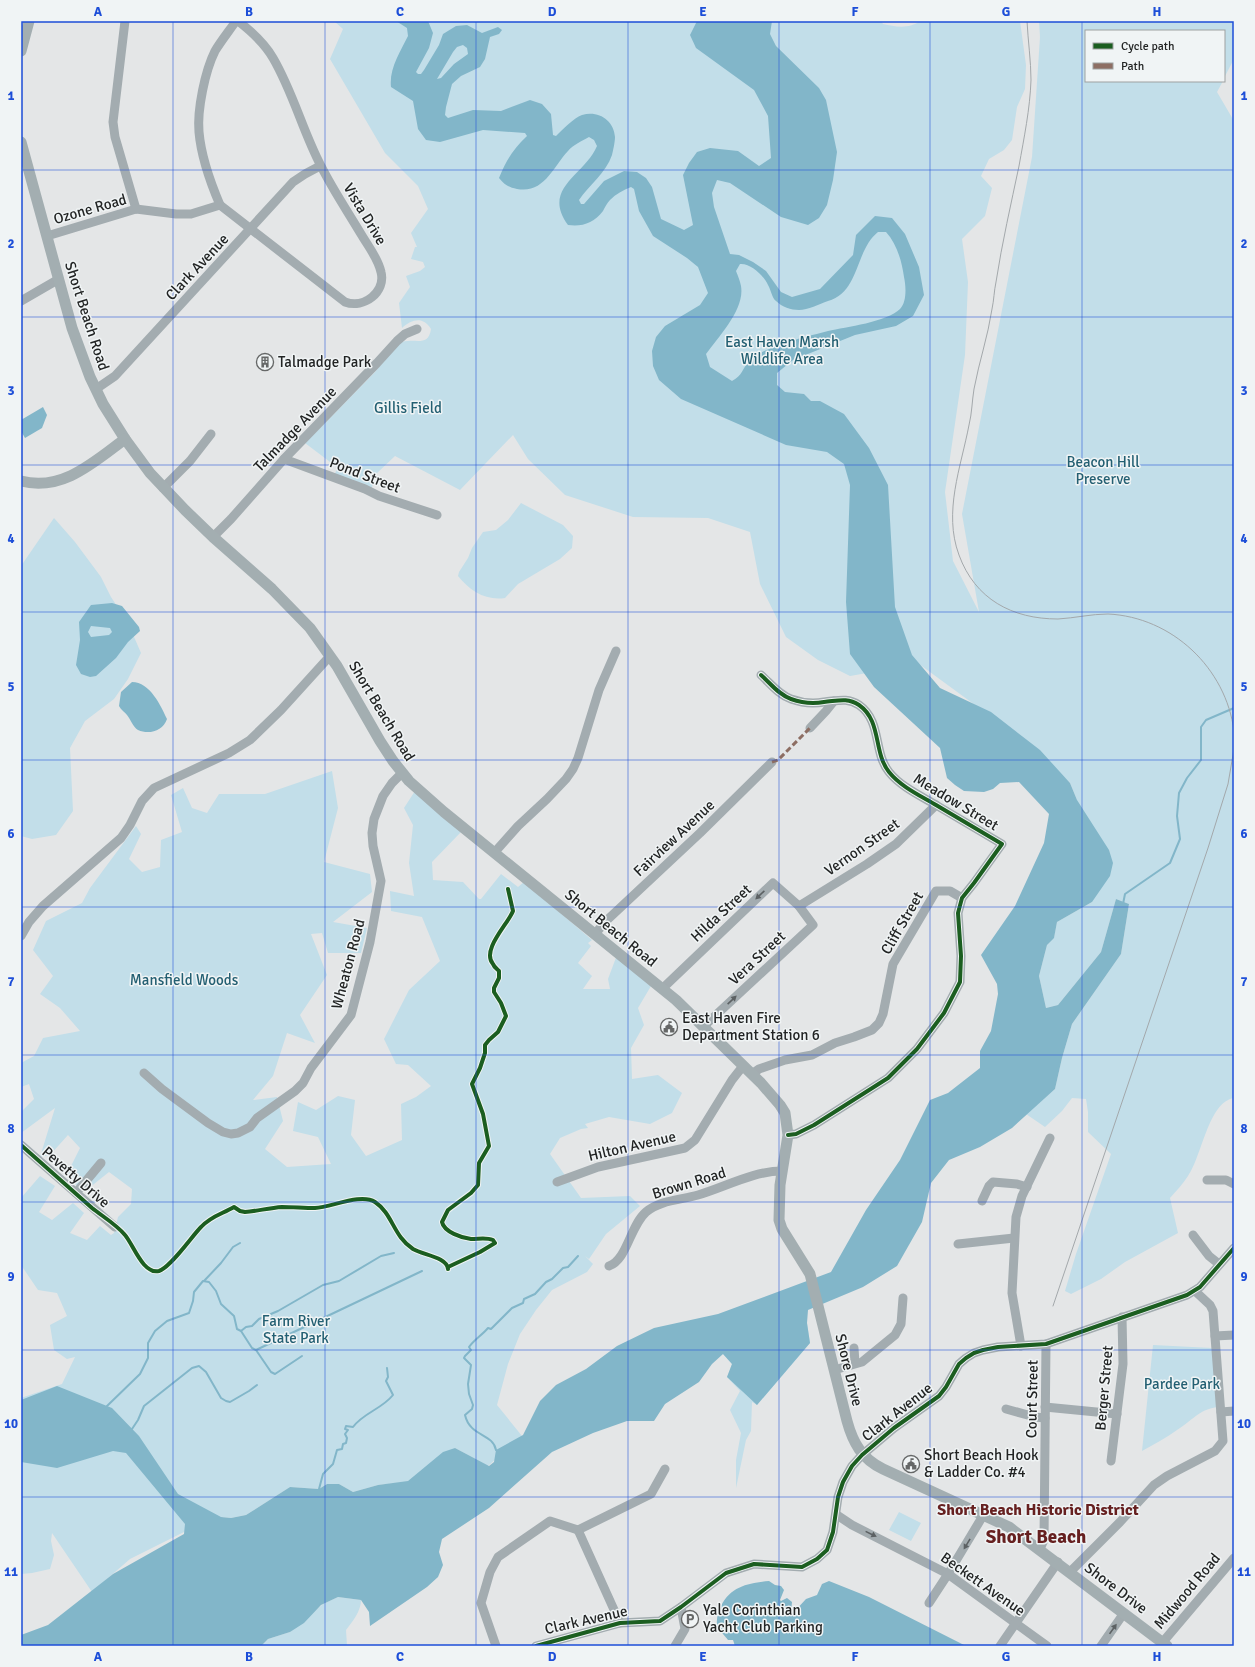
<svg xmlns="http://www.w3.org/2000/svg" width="1255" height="1667" viewBox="0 0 1255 1667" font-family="Signika,sans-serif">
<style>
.green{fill:#c2dee9}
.water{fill:#82b6c9;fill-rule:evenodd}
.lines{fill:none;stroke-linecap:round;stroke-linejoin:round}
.stream{stroke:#82b6c9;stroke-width:2}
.minor{stroke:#a3acb0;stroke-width:9}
.major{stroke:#a3aeb1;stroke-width:11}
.tram{stroke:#a3a8ab;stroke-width:1}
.quiet{stroke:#8d6e63;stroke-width:3;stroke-dasharray:6 3;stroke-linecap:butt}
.cycleway-casing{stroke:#f0f4f5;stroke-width:6}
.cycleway{stroke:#1b5e20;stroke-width:4}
.oneway{fill:#5c6163}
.grid{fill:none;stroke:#1d4ed8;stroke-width:1;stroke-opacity:0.55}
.labels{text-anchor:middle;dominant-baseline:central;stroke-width:3;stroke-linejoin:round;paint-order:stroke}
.street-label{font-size:15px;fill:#222424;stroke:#f0f4f5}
.park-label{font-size:15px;fill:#235f72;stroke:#f0f4f5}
.poi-label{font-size:15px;fill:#222424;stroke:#f0f4f5;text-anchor:start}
.neighbourhood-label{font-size:16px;font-weight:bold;fill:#662020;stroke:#f0f4f5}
.district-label{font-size:19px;font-weight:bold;fill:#662020;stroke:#f0f4f5}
.neatline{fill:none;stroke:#1d4ed8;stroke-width:1.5}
.grid-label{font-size:13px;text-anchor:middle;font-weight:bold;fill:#1d4ed8}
</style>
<rect width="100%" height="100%" fill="#e4e6e7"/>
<g class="green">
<path d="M334 21H881L883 24C896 27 909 29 920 21H1020L1026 65 1025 89 1017 107 1012 140 1004 150 989 159 981 176 992 188 985 216 962 239 968 282 965 355 945 492 953 561 979 612 962 514 1032 157 1040 37 1039 21H1234V59L1224 78V31H1086V81H1223L1217 92 1234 121V1098C1208 1102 1202 1157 1188 1176 1183 1184 1176 1191 1170 1198L1178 1233 1125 1262 1101 1279 1071 1294 1065 1291 1076 1254 1111 1154 1088 1132V1112L1086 1099 1072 1098 1062 1111 1045 1127 1026 1114 1055 1089 1062 1058 1072 1024 1121 954 1129 904 1116 899 1101 952 1058 1005 1046 1008 1039 976 1047 945 1054 937 1057 922 1092 902 1077 800 1070 783 1020 735 975 705 919 664 850 676 818 660 786 637 760 584 750 532 708 518 633 517 565 495 528 459 513 435 460 490 395 456 376 474 371 490 334 475 338 468 305 443C329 419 352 396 375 372 383 363 390 352 399 344 411 335 428 350 431 329 423 316 412 319 402 328L399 303 410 287 406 276 420 271 425 267 423 262 411 259 415 247H417L411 233 428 209 418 186 385 153 330 59 343 29Z"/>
<path d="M521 503 563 525 573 536 572 548 560 559 518 584 505 598C486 601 470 591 458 576L459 572 468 558 472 548 483 532 496 530 508 520Z"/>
<polygon points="54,518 75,542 101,577 111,597 128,623 141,653 128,679 114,699 85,721 70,748 73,811 56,835 32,839 21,836 21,566"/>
<polygon points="332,771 338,808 324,862 370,874 372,892 333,922 367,928 361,953 328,953 322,933 311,934 327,975 300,1015 315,1043 287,1033 273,1076 253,1100 277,1097 283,1121 265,1149 287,1167 331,1164 318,1137 293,1131 298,1102 316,1110 338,1096 355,1100 351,1135 366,1156 402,1140 401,1104 416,1097 431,1086 408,1065 396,1064 384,1039 409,990 440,961 422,917 391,911 390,891 414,896 409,863 413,825 404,808 415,791 461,832 432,862 433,880 463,882 479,899 481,899 501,874 518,887 524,882 592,940 588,943 591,946 578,963 592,976 583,989 610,989 608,979 617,955 651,986 638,1008 644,1025 631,1048 632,1079 658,1075 682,1093 672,1113 650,1124 609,1117 585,1124 588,1128 581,1129 560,1138 550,1154 581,1198 630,1196 640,1206 606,1234 589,1259 585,1256 593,1264 587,1272 552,1290 536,1310 520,1334 508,1364 497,1405 522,1436 488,1466 455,1448 407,1482 378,1485 353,1492 339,1484 327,1484 319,1489 290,1487 246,1515 231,1518 221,1517 188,1530 130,1559 92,1592 52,1533 51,1541 54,1555 50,1569 32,1573 21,1574 21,1398 62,1384 75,1357 67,1359 54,1350 50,1325 67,1316 57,1293 38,1290 21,1265 21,1198 40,1176 55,1186 39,1212 52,1220 73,1203 84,1213 70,1233 87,1240 100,1226 111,1235 114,1233 118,1217 131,1204 132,1189 109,1172 84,1192 66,1176 80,1148 68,1135 50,1155 40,1157 55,1108 21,1133 21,1112 34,1099 29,1084 21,1087 21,1063 34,1056 43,1038 80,1031 60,1008 40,994 53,976 33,950 46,921 82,903 90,888 136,826 141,834 129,859 142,872 160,867 161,840 182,832 171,795 183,788 192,808 207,813 219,794 265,794"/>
<polygon points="807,1323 810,1343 757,1405 752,1402 751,1431 746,1440 736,1488 736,1460 741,1433 730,1410 740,1391 727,1377 732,1364 723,1354"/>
<path d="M1153 1345 1212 1348 1217 1407C1198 1410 1192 1421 1177 1430 1166 1438 1154 1444 1142 1451Z"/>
<polygon points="899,1512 921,1523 911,1541 889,1530"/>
<path d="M338 1597 361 1600C361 1611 353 1621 346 1630L347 1646H261L268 1639 290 1632 323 1604Z"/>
</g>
<g class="water">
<path d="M396 21H428L433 33 429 48 416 72 418 74H421L424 70 439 45 443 34 456 26 467 25 482 33 498 27 502 30 499 34 490 37 485 59 480 67 461 76 452 84 446 107 445 115 448 118 473 110 501 111 530 100 542 104 551 114 553 135 556 136C562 130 575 117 582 115 598 110 614 120 615 137 615 142 613 151 612 155 606 173 589 185 579 200L581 204H584L604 181 624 171 637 172 646 178 652 187 661 219 684 230 693 225 683 175 689 163 697 152 710 148 738 151 759 166 771 158 768 116 754 90 696 48 690 35 697 21H772L770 34 776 46 819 88 826 100 837 152 833 180 827 205 819 218 808 225 781 217 730 183 717 180 712 193 714 207 730 254 739 255 753 262 766 271 781 292 792 297 820 289 853 255 856 235 875 216 892 218 905 234 919 267 924 295 913 316 896 326 855 335 793 360 777 373V385L785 392 804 394 811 401H820L844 414 869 448 888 485 895 607 912 655 940 688 991 712 1040 750 1070 783 1077 800 1109 850 1113 863 1110 876 1092 902 1057 922 1054 938 1047 945 1039 976 1046 1008 1058 1005 1101 952 1116 899 1129 904 1121 954 1072 1024 1062 1058 1055 1089 1012 1128 980 1147 949 1160 931 1183 922 1222 897 1266 863 1287 808 1310 807 1323 810 1343 757 1405 727 1377 732 1364 723 1354 712 1364 699 1382 665 1404 654 1421H627L593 1433 552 1452 489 1508 442 1539 439 1552 443 1565 438 1577 427 1587 370 1626 369 1612 361 1600 338 1597 321 1605 304 1623 290 1632 268 1639 261 1646H21V1635L48 1625 113 1574 184 1534 185 1524 126 1453 113 1451 57 1468 21 1462V1400L57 1386 112 1408 139 1436 178 1494 221 1517 231 1518 246 1515 290 1487 319 1489 327 1484H339L353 1492 378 1485 408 1481 443 1452 455 1448 489 1466 494 1462 496 1450 523 1435 540 1401 556 1385 586 1369 617 1346 654 1328 718 1314 831 1272 866 1210 900 1160 930 1100 948 1093 980 1068V1051L991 1031 998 994 997 984 981 955 1015 906 1044 843 1049 814 1019 782 1000 783 993 789 984 792 964 791 955 785 947 778 940 748 874 687 850 654 846 602 850 485 844 464 827 452 786 445 681 399 659 380 653 366 652 351 656 337 665 326 700 305 708 293 698 267 687 258 653 236 639 211 634 189 631 187C623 190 616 194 610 200 607 203 605 207 603 211 594 223 582 227 568 225 541 188 585 175 597 146L594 140 589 137C582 141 573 145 568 151 553 167 544 194 517 189 508 187 505 185 499 178 506 161 513 149 527 136L525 133 483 130 440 142 426 140 418 129 413 101 391 87C389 69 400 52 408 36L407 28ZM463 45 467 48 468 54 454 64 441 78 437 79 453 52 457 47ZM878 232H886C897 244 902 262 904 277 906 286 907 302 900 309 887 322 846 327 828 331 813 335 798 338 784 344 775 347 755 353 749 361 742 369 743 375 732 381L710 367 706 354C719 336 745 309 741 286 740 281 738 276 736 271L740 264C751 263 764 276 768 285 771 290 772 298 776 301 782 307 791 310 799 310 808 310 819 304 828 301 860 292 855 250 878 232Z"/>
<polygon points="43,407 47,415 42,428 25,438 21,431 21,420"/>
<path d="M112 603 122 606 139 627 140 631 128 642 116 658 96 676 90 677 81 674 76 665 80 640 79 622 91 605ZM91 626 110 628 112 632 109 635 91 637 88 632Z"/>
<path d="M132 682C150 682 161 706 167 719 163 731 149 735 138 730 133 727 131 720 127 715 125 712 121 710 119 706L121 692Z"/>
<path d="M769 1581 775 1585 781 1586 784 1590 780 1600 781 1601 787 1598 792 1602 791 1612H794L806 1599 817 1595 822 1584 829 1581 869 1597 966 1646H735L733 1640H728C725 1636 718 1629 717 1624 716 1618 719 1611 721 1606 731 1586 749 1583 769 1581Z"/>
</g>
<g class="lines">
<g class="stream">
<polyline points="1123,904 1125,894 1170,863 1180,839 1177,816 1179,793 1187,778 1201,760 1201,727 1206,720 1234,708"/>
<polyline points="204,1281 221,1263 233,1247 240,1243"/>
<polyline points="241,1331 252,1348 256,1350 422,1271"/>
<polyline points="256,1350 271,1372 275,1374 302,1356"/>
<polyline points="107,1406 140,1374 148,1358 148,1343 155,1331 167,1321 189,1313 193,1301 194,1292 203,1281 209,1282 216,1291 221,1304 234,1316 237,1329 241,1331 246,1327 252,1326 259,1319 278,1311 323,1285 339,1281 381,1256 394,1253"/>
<polyline points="132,1429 138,1420 144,1406 192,1368 199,1366 206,1372 221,1398 226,1401 230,1402 249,1391 257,1385"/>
<path d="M496 1450C493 1433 470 1437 465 1415L472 1409 473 1405 469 1394 468 1384 471 1365 464 1358 465 1356 471 1350 469 1347C474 1340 482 1335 488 1328L491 1329 512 1308 523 1303 524 1299 535 1294 546 1282 552 1279 563 1268 568 1267 578 1256"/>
<path d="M319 1489 323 1474 333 1464 337 1450 342 1449 343 1444 346 1443 347 1438 345 1434 348 1430 345 1429 346 1426 353 1427C363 1413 382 1409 393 1395L386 1381 388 1377 387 1368"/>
</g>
<g class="minor">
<polyline points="125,21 113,122 115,137 136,209"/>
<path d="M220 205C211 184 201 155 199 132 197 110 205 71 215 51 221 41 229 31 236 21"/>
<path d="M47 236 136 209 176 214H191L220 205 345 302C364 309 386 292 381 272 378 258 368 246 361 234 348 212 333 190 321 166 303 132 293 92 273 58 265 44 251 31 238 21"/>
<polyline points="21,301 59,279"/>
<polyline points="96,389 115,376 293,182 305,174 320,166"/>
<polyline points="284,459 365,489 379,496 437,515"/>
<polyline points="163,488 190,461 211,434"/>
<polyline points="213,537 231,519 284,459 377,363 397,341 405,334 417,329"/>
<path d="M761 675C770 683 779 695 791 699 802 703 813 704 824 702 837 701 847 697 859 705 882 721 873 752 889 772 901 787 921 796 936 805 958 818 980 831 1002 844L974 883 962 898 958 913 961 956 960 982 944 1013 917 1049 888 1078 814 1125 796 1134 788 1135"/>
<polyline points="810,728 826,711 834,701"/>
<polyline points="494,853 518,826 547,799 566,779 573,769 578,758 599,690 616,651"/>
<polyline points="799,906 867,864 896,844 936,805"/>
<polyline points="595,934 606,921 700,833 772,762"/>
<polyline points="21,936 29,922 43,906 121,838 130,825 142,801 154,788 229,753 250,740 281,710 330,656"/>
<polyline points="663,988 773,883 799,906 813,925 703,1027"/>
<polyline points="144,1073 162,1089 208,1123 223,1132 231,1134 238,1133 250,1127 257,1118 295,1091 303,1083 311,1068 351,1015 370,942 381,881 373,846 372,833 374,819 383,796 392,783 402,773"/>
<polyline points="752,1074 759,1069 785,1060 812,1055 835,1043 854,1037 872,1030 879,1023 883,1014 893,964 936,891 950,891 962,898"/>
<polyline points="21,1145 115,1227"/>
<polyline points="1207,1180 1226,1180 1234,1184"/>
<polyline points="557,1182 598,1167 685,1148 695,1140 732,1080 743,1066"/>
<polyline points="76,1193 101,1163"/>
<polyline points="982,1201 989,1186 993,1182 1017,1184 1027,1187"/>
<polyline points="1193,1235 1209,1256 1219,1264"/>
<polyline points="958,1244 1014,1238"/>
<path d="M609 1266C627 1260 630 1226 646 1212 660 1200 681 1200 698 1195 725 1187 754 1171 782 1171"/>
<polyline points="1215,1336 1234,1335"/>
<polyline points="1021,1346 1012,1293 1016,1217 1022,1196 1050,1138"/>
<polyline points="854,1348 855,1363"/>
<polyline points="834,1370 862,1362 895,1335 901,1324 903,1298"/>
<polyline points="1045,1407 1117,1414"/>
<polyline points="1006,1409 1035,1417 1045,1418"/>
<polyline points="1221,1412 1234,1411"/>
<polyline points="1111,1461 1123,1364 1122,1317"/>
<polyline points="837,1515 852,1525 948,1574 1047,1646"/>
<polyline points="578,1530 651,1494 665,1469"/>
<polyline points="578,1530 620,1623"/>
<polyline points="1040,1549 1044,1540 1046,1344"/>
<polyline points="1070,1572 1120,1522 1154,1485 1167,1476 1215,1451 1223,1441 1213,1311 1210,1305 1195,1291"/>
<polyline points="929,1603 948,1574 984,1514"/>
<polyline points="1162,1643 1234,1558"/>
<polyline points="496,1646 481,1603 490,1572 498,1557 550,1521 578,1530"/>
<polyline points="536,1646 620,1623 660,1621 681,1607 726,1573 754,1564 802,1567 817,1559 827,1550 833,1532 838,1497 843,1482 852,1466 862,1455 894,1428 939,1396 946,1387 959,1364 966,1358 974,1353 983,1350 998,1347 1046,1344 1187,1295 1200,1287 1234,1248"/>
<polyline points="675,1646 685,1629 681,1607"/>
<polyline points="1000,1646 1058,1562"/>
<polyline points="1101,1646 1124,1613"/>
</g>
<g class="major">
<polyline points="21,51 29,21"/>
<path d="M21 142 72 328 90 377 103 404 125 439 150 473 185 510 213 537 272 589 310 628 337 666 380 741 393 761 409 781 444 812 676 1000 761 1083 780 1105 785 1113 788 1135 780 1185 779 1220 782 1229 810 1274 847 1421C853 1443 862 1459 883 1469L1009 1527 1167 1646"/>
<path d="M21 481C62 492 94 462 125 439"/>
</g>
<g class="tram">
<path d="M1027 21C1028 41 1031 61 1031 80 1030 109 1024 138 1019 166 1011 204 1002 243 996 282 994 291 994 300 992 309 988 336 979 362 974 389 972 401 972 413 969 425 961 467 943 512 959 555 975 599 1012 619 1058 619 1075 618 1091 614 1108 614 1172 617 1226 668 1234 731"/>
<polyline points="1053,1306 1208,848 1228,784 1234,749"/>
</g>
<polyline class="quiet" points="772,762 778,760 810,728"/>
<g class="cycleway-casing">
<g id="cycleway">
<path d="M761 675C770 683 779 695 791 699 802 703 813 704 824 702 837 701 847 697 859 705 882 721 873 752 889 772 901 787 921 796 936 805 958 818 980 831 1002 844L974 883 962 898 958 913 961 956 960 982 944 1013 917 1049 888 1078 814 1125 796 1134 788 1135"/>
<path d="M21 1145C45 1166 68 1187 92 1208 102 1216 117 1225 125 1235 133 1244 143 1275 159 1271 171 1267 192 1236 201 1227 211 1216 222 1214 234 1207L240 1211 245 1212C257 1211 269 1208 282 1207 293 1207 304 1208 315 1208 332 1207 361 1193 375 1202 393 1214 393 1236 413 1249 423 1255 447 1257 448 1269"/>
<path d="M448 1267 480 1252 495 1243 493 1240C486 1237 479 1239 471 1239 462 1238 444 1232 442 1222L448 1210 471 1193 478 1185 479 1163 489 1146 483 1114 472 1084 480 1068 485 1053V1045L489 1040 498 1032 506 1016 501 1003 494 992V988L499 978V971C497 969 494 967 493 964 481 950 508 924 513 911L508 889"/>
<polyline points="536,1646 620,1623 660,1621 681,1607 726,1573 754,1564 802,1567 817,1559 827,1550 833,1532 838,1497 843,1482 852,1466 862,1455 894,1428 939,1396 946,1387 959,1364 966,1358 974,1353 983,1350 998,1347 1046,1344 1187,1295 1200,1287 1234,1248"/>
</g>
</g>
<use href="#cycleway" class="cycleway"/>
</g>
<defs><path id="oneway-solid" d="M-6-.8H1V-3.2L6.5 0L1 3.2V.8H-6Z"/></defs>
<g class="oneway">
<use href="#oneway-solid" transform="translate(760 895) rotate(137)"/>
<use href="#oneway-solid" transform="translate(732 1000) rotate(-43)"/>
<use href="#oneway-solid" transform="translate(871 1534) rotate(26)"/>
<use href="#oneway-solid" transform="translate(967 1544) rotate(121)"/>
<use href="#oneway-solid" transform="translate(1113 1629) rotate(-55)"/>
</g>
<path class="grid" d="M173 21V1646M325 21V1646M476 21V1646M628 21V1646M779 21V1646M930 21V1646M1082 21V1646M21 170H1234M21 317H1234M21 465H1234M21 612H1234M21 760H1234M21 907H1234M21 1055H1234M21 1202H1234M21 1350H1234M21 1497H1234"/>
<defs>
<g id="building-ring" transform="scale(0.9)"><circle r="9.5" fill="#f0f4f5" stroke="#666868" stroke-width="1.5"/><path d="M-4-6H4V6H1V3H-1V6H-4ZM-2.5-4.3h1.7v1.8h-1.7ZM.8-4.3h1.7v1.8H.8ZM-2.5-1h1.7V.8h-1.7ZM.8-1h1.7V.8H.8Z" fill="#666868"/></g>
<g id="civic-ring" transform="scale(0.9)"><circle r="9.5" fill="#f0f4f5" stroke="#666868" stroke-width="1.5"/><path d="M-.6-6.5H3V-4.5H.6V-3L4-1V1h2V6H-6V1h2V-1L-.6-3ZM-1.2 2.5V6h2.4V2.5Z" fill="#666868"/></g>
<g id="parking-ring" transform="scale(0.9)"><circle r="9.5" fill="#f0f4f5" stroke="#666868" stroke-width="1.5"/><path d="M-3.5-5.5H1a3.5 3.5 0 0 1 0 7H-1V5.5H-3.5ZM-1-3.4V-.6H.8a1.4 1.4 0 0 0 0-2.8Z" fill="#666868"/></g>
</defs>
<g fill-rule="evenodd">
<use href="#building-ring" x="265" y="362"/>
<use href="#civic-ring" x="669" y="1027"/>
<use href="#civic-ring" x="911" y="1464"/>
<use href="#parking-ring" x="690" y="1619"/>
</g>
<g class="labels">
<g class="street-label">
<text transform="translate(90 209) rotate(-16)">Ozone Road</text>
<text transform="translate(365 214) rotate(59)">Vista Drive</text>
<text transform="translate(197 267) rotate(-47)">Clark Avenue</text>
<text transform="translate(87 316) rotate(72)">Short Beach Road</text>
<text transform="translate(295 429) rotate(-46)">Talmadge Avenue</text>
<text transform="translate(365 475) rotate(21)">Pond Street</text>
<text transform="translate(382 711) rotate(59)">Short Beach Road</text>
<text transform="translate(956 802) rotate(31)">Meadow Street</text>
<text transform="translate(674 838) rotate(-43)">Fairview Avenue</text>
<text transform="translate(862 847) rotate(-35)">Vernon Street</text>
<text transform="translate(721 913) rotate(-43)">Hilda Street</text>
<text transform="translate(902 923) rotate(-60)">Cliff Street</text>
<text transform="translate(611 928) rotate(39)">Short Beach Road</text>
<text transform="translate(757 958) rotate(-43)">Vera Street</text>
<text transform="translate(348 964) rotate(-75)">Wheaton Road</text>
<text transform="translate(632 1146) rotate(-13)">Hilton Avenue</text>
<text transform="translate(76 1177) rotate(41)">Pevetty Drive</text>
<text transform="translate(689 1183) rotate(-17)">Brown Road</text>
<text transform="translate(849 1370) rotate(76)">Shore Drive</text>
<text transform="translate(1104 1388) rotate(-85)">Berger Street</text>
<text transform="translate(1032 1399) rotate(-89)">Court Street</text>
<text transform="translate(897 1412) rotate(-38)">Clark Avenue</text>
<text transform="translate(983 1584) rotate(35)">Beckett Avenue</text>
<text transform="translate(1116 1588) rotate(37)">Shore Drive</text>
<text transform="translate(1187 1591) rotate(-50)">Midwood Road</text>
<text transform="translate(586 1620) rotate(-13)">Clark Avenue</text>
</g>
<g class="park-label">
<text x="782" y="342">East Haven Marsh<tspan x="782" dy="17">Wildlife Area</tspan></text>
<text x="408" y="408">Gillis Field</text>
<text x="1103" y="462">Beacon Hill<tspan x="1103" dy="17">Preserve</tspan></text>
<text x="184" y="980">Mansfield Woods</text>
<text x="296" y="1321">Farm River<tspan x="296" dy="17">State Park</tspan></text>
<text x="1182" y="1384">Pardee Park</text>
</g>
<g class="poi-label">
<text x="278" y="362">Talmadge Park</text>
<text x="682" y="1018">East Haven Fire<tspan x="682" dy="17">Department Station 6</tspan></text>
<text x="924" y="1455">Short Beach Hook<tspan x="924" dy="17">&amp; Ladder Co. #4</tspan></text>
<text x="703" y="1610">Yale Corinthian<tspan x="703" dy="17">Yacht Club Parking</tspan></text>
</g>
<g class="neighbourhood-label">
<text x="1038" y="1510">Short Beach Historic District</text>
</g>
<g class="district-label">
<text x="1036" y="1537">Short Beach</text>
</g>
</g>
<rect width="1255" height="1667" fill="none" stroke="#f0f4f5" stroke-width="44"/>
<rect x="1085" y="30" width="140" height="52" fill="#f0f4f5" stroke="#9ea1a1"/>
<rect x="1093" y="43" width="20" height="6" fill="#1b5e20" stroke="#9ea1a1"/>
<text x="1121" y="50" font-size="12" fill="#222424">Cycle path</text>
<rect x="1093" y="63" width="20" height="6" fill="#8d6e63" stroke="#9ea1a1"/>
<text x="1121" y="70" font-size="12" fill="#222424">Path</text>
<rect x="22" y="22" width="1211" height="1623" class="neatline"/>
<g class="grid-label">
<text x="98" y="16">A</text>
<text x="249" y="16">B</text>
<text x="400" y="16">C</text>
<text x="552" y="16">D</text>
<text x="703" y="16">E</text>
<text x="855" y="16">F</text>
<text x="1006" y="16">G</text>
<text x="1157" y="16">H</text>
<text x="11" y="100">1</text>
<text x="1244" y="100">1</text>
<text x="11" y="248">2</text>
<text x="1244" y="248">2</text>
<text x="11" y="395">3</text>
<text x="1244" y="395">3</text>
<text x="11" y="543">4</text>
<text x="1244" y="543">4</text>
<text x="11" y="691">5</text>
<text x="1244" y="691">5</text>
<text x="11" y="838">6</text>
<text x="1244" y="838">6</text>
<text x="11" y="986">7</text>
<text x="1244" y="986">7</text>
<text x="11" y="1133">8</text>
<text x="1244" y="1133">8</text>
<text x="11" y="1281">9</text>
<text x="1244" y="1281">9</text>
<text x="11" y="1428">10</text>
<text x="1244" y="1428">10</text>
<text x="11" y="1576">11</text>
<text x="1244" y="1576">11</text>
<text x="98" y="1661">A</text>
<text x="249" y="1661">B</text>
<text x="400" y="1661">C</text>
<text x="552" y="1661">D</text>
<text x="703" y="1661">E</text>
<text x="855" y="1661">F</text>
<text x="1006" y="1661">G</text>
<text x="1157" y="1661">H</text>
</g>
</svg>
